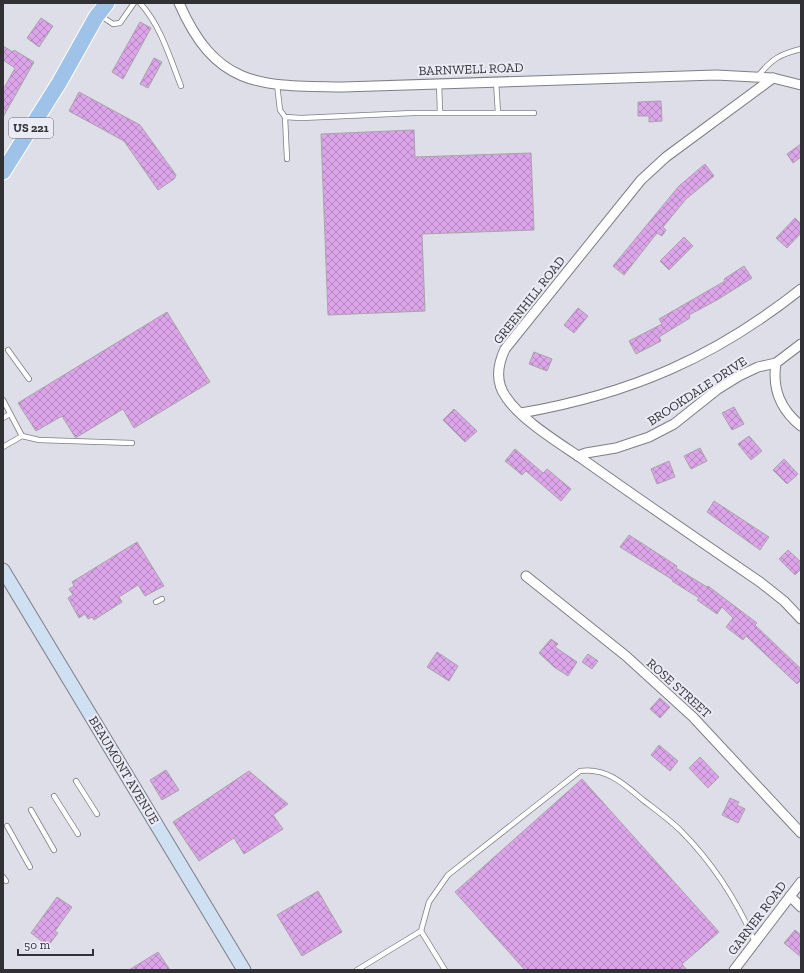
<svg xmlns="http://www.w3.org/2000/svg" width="804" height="973" viewBox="0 0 804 973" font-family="'Zilla Slab',serif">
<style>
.building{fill:url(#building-cross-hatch);stroke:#a9a3aa}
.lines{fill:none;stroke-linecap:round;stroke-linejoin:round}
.lane-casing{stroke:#7e7e87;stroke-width:6}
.street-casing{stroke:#7e7e87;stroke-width:11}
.secondary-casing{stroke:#7e7e87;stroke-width:15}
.primary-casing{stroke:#fff;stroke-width:17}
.lane{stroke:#fff;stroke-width:4.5}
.street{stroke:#fff;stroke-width:9}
.secondary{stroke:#cfe0f3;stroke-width:13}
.primary{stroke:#9fc2e8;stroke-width:15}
.labels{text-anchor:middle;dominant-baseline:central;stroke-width:4;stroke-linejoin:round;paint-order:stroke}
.shield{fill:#ebebf5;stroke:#69696f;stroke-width:1}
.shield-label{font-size:12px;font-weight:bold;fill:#313135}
.street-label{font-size:13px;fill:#313135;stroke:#ebebf5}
</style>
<defs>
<pattern id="building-cross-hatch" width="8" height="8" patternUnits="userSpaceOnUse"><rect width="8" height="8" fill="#dca5ea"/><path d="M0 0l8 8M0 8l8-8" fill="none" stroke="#b387be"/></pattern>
</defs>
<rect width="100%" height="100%" fill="#dedee8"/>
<g class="building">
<polygon points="41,18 53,26 39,47 27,38"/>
<polygon points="140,22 151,28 123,79 112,72"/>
<polygon points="3,46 13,52 14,50 34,62 3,117 3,90 15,68 3,60"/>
<polygon points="154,58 162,62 148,88 140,84"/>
<polygon points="79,92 140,125 176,175 174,179 158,190 124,141 69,111"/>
<polygon points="661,101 662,121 649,122 649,116 638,116 638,102"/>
<polygon points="414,130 415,157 531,153 534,230 422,234 425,311 328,315 321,134"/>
<polygon points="801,144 801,157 793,163 787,154"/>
<polygon points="705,164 714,176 686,199 663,227 666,230 662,236 657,233 624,275 613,266 679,186"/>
<polygon points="795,218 801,224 801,233 787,248 776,238"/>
<polygon points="684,237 693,246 669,270 660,261"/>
<polygon points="744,266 752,278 717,300 689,315 690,318 659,337 661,341 636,354 629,341 662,324 659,319 725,281 724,279"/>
<polygon points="578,308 588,316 574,333 564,325"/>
<polygon points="167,312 210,382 134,428 123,409 77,437 75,437 62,416 36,431 18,403"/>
<polygon points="534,352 552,359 547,371 529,364"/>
<polygon points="734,407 744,424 732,430 722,413"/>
<polygon points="454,409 477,431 465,442 443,420"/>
<polygon points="749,436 762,451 751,460 738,444"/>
<polygon points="700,448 707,461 691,469 684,456"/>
<polygon points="515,449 543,473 547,469 571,489 561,501 526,471 522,475 505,461"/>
<polygon points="784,459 798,474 787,484 773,470"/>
<polygon points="669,461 675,477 657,484 651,469"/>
<polygon points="714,501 769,537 760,550 707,512"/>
<polygon points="629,535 677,566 676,568 707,587 708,586 757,623 755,625 801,669 801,680 797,684 746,636 743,640 726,627 733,618 722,607 717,614 697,600 699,598 672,581 673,580 620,547"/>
<polygon points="137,542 164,586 145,596 138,585 119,597 122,602 94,620 92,617 88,619 85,614 79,618 68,598 73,595 69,589 74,586 72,582"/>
<polygon points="788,550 801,562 801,569 795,575 779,559"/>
<polygon points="551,639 558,644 555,647 577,662 568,676 554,667 539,653"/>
<polygon points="437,652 458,666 449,681 427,667"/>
<polygon points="588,654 598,661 592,669 582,662"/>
<polygon points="660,698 670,707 660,718 650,709"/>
<polygon points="659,745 678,761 670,771 651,755"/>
<polygon points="700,757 719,777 708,788 689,768"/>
<polygon points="166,770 179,790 162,800 150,780"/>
<polygon points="249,771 288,804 273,815 283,829 244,854 234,838 199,861 173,822"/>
<polygon points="582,779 719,932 682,964 687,970 525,970 455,892"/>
<polygon points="730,798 739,802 737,805 745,809 738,823 722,815"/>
<polygon points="318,891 342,932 302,956 277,915"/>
<polygon points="57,897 72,907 55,931 58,933 48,946 31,933"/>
<polygon points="795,930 801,935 801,957 784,943"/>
<polygon points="158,952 170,970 129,970"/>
</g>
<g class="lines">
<g class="lane-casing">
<g id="lane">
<path d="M140 3C161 26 170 58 181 86"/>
<polyline points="101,16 113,24 120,23 134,3"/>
<path d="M758 76C772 59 780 54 801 49"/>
<polyline points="496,81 498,113"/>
<polyline points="439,82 440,113"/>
<polyline points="277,84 280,110 285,117 301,118 413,113 534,113"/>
<polyline points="285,117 287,159"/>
<polyline points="8,350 29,379"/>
<polyline points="3,400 22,436"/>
<polyline points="3,418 10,414"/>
<polyline points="3,447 22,436 39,440 132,443"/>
<polyline points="156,602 162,599"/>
<polyline points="76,781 97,814"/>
<polyline points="54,796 78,834"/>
<polyline points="31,810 54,850"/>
<polyline points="7,826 30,867"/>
<polyline points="3,877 6,881"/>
<path d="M421 931 429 902 448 875 580 771C606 767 624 784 643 800 656 810 670 820 681 831 713 863 737 901 755 942"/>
<polyline points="357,970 421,931 445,970"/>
</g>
</g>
<g class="street-casing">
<g id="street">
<path d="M179 3C216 88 260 86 343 87L716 75 773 78 801 85"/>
<path d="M773 78 666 157 641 180 505 349C498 364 495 382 506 397 520 419 559 443 581 458 640 500 700 541 760 582L784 601 801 619"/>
<path d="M776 363C772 389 780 409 801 426"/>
<path d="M521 413C630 394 714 358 801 289"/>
<polyline points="578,456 586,453 616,448 649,437 674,424 718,389 739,376 758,367 776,363 801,344"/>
<polyline points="526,576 626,656 693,717 801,833"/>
<polyline points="790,896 801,907"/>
<polyline points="734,970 801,882"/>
</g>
</g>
<g class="secondary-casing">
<polyline id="secondary" points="3,570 244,970"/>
</g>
<g class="primary-casing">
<polyline id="primary" points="3,172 59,83 96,17 107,3"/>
</g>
<use href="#lane" class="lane"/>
<use href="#street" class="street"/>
<use href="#secondary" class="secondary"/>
<use href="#primary" class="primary"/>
</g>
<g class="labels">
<rect class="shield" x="9" y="118" width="44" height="20" rx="3"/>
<g class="shield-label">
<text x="31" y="128">US 221</text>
</g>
<g class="street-label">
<text transform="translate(471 69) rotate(-2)">BARNWELL ROAD</text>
<text transform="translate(529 300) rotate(-52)">GREENHILL ROAD</text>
<text transform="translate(697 391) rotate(-33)">BROOKDALE DRIVE</text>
<text transform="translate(679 688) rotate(42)">ROSE STREET</text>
<text transform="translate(124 770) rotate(59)">BEAUMONT AVENUE</text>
<text transform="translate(757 918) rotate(-53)">GARNER ROAD</text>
</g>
</g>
<rect width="804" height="973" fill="none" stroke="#313135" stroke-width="8"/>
<path d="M18 949v6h75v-6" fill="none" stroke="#313135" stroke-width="2"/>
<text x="24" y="949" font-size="12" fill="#313135" stroke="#ebebf5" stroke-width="3" paint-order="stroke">50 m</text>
</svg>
